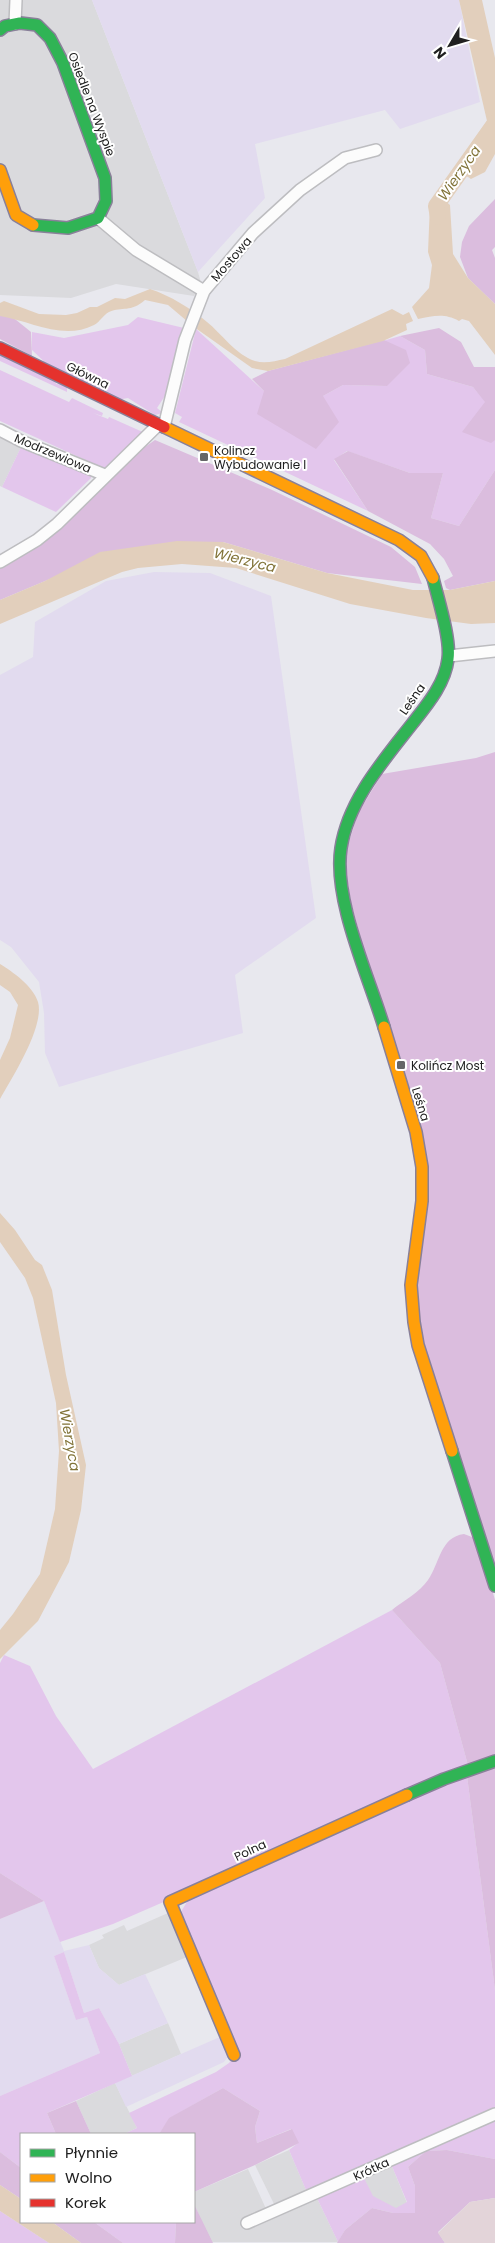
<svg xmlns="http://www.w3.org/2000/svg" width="495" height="2243" viewBox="0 0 495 2243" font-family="Poppins,sans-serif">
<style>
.residential{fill:#dadadd}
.farmland{fill:#e2dbef}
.grass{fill:#e3c6ec}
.forest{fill:#dbbdde}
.wetland{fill:#e3d4d9}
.water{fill:#e2cfbc}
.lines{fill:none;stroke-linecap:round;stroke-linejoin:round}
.river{stroke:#e2cfbc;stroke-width:16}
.street-casing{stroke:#bdbdc0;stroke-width:14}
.fast-casing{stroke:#898099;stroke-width:14}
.slow-casing{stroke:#898099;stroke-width:14}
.jam-casing{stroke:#898099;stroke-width:14}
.street{stroke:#fcfcfc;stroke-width:11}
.fast{stroke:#30b455;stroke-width:11}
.slow{stroke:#ff9f0a;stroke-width:11}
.jam{stroke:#e5322d;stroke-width:11}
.poi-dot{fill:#666668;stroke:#fff;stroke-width:2}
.labels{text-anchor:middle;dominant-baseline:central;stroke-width:4;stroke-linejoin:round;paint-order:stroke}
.street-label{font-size:12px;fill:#202020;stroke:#fff}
.poi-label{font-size:12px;fill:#202020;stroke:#fff;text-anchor:start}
.water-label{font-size:14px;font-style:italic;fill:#827439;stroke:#fff}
</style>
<rect width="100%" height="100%" fill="#e8e8ee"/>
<g class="residential">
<polygon points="0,0 92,0 198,272 201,283 194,296 116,284 71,298 0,295"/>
<polygon points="0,436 21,447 2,487 0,486"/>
<polygon points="168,1913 187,1957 119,1985 99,1968 89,1945 104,1938 102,1935 124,1925 127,1931"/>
<polygon points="168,2023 181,2054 132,2076 119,2044"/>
<polygon points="115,2083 137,2128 124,2134 91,2134 76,2101"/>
<polygon points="289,2150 306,2190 274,2204 255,2165"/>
<polygon points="391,2164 407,2203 395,2209 372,2197 363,2176"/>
<polygon points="248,2169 267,2211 316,2196 338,2242 211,2242 194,2204 194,2192"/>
</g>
<g class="farmland">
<polygon points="92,0 459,0 480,102 400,129 385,110 255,144 265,198 198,272"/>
<polygon points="154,572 210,573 271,596 316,918 235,975 243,1033 59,1087 45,1053 44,1013 39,982 11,947 0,940 0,675 33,657 35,622 106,581"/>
<polygon points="44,1901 64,1951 89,1945 99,1968 119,1985 145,1974 168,2023 119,2044 99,2008 84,2013 64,1952 54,1956 76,2020 87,2017 100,2053 0,2096 0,1919"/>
<polygon points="222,2036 229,2055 224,2062 126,2107 115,2083"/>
</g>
<g class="grass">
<polygon points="138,317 184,328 170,388 157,408 163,413 155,415 128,398 117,400 51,368 32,350 32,332 64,338 128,325"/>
<polygon points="196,329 264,391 323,396 343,385 387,386 383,341 400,336 425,350 427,374 473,387 486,402 495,439 495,470 459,526 431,518 443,473 410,473 347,451 334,460 368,511 179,422 182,417 175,413"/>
<polygon points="0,353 55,380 56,384 67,385 67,392 0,361"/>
<polygon points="0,370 69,402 72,398 103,413 102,416 93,413 108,419 109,417 145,433 105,469 0,421"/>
<polygon points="21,447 91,476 91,478 56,512 2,487"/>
<polygon points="392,1610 440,1663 469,1769 113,1924 60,1942 44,1901 0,1873 0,1663 4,1655 30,1666 56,1716 93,1769"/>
<polygon points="467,1776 495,1990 495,2110 354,2174 306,2190 289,2150 298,2143 291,2129 257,2143 255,2127 260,2111 223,2088 170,2118 159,2134 124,2134 137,2128 129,2113 216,2072 229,2063 236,2054 182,1925 182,1910 190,1897"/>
<polygon points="64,1952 84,2013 99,2008 119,2044 132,2076 47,2113 56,2134 21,2134 21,2168 0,2152 0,2096 100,2053 87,2017 76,2020 54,1956"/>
<polygon points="495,2116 495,2159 447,2150 426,2151 408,2167 415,2186 415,2213 393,2213 372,2208 345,2230 338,2242 316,2196 363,2176 373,2196 396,2208 407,2202 391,2164"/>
<polygon points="0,2211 49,2243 0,2243"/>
<polygon points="94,2222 176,2222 175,2243 123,2243"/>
</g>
<g class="forest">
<polygon points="495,199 495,247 492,250 495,258 495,304 468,278 460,257 462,242 469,226"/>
<polygon points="0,307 31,332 32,356 0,339"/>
<polygon points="439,328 461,342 474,367 495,367 495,440 491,443 462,432 485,402 473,387 427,374 425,350 400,336"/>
<polygon points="384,340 406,350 410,363 387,386 343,385 323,396 339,422 316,449 257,414 264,391 252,379 268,371"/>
<path d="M155 440 270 489 391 547 415 567 422 584 327 573 223 542 50 579 0 600V569C44 545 65 511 102 479 118 465 137 453 155 440Z"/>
<polygon points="348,451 410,473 443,473 431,518 459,526 495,470 495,581 450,590 446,588 444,581 453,576 444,559 430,544 368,511 334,459"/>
<polygon points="495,752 495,1567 418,1325 416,1287 428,1189 351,902 344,858 358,813 382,774 476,758"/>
<path d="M464 1534 472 1537 480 1547 495 1600V1758L469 1769 440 1663 392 1610C403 1601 420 1592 428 1580 440 1563 440 1537 464 1534Z"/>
<polygon points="495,1766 495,1990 467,1776"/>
<polygon points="0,1873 44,1901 0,1919"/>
<polygon points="223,2088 260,2111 255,2127 257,2143 292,2129 299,2143 255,2165 194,2192 194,2134 159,2134 169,2118"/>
<polygon points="76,2101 91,2134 56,2134 47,2113"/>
<polygon points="447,2150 495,2159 495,2198 470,2202 438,2232 445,2243 337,2243 345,2230 372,2208 393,2213 415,2213 415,2186 408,2167 426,2151"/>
<polygon points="0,2152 21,2168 21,2199 0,2185"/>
<polygon points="194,2204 213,2243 175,2243 176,2222 194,2222"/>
<polygon points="52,2222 94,2222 123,2243 81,2243"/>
</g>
<polygon class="wetland" points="495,2198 495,2243 445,2243 438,2233 470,2202"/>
<g class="water">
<polygon points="459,0 482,0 495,58 495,154 485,172 471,179 462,173 457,164 487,121"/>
<path d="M437 194 450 205 453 254 468 278 495 304V355L469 321 462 319 459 321C444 313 434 316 418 319L412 307 429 288 432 265 428 252 430 204Z"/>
<path d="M150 289C171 296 190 308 207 322 221 333 236 355 255 361 265 364 275 361 285 359L392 309 403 315 409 312 413 321 406 324 407 330 383 341 268 371 252 368 194 327 168 305 145 300C130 313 123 306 109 312 103 315 100 322 94 325 63 341 31 321 0 316V303L4 301 39 314 66 315 77 313 90 307H97L115 298 125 299Z"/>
<polygon points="177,541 223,542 327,573 413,590 450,590 495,581 495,623 471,624 426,618 350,604 236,568 182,564 138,568 122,572 0,624 0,600 45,581 100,552"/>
<path d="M0 964C13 972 33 986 38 1002 45 1026 12 1078 0 1099V1060L10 1038 18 1005 10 992 0 985Z"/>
<polygon points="0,1213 15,1230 35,1260 42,1265 52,1290 66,1375 86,1465 81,1510 69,1562 38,1621 0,1659 0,1630 13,1614 40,1574 55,1509 59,1451 56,1403 33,1298 25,1278 0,1242"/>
<polygon points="0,2185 21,2199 21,2222 52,2222 81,2243 49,2243 0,2211"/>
</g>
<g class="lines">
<polyline class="river" points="438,217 436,206 495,123"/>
<g class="street-casing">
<g id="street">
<polyline points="15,24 16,0"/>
<polyline points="98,218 136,250 204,291"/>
<polyline points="164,427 185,340 204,291 253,233 300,190 345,158 376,150"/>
<polyline points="0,430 21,441 105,475"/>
<polyline points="0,562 37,540 57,524 158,425"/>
<polyline points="449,656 495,651"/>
<polyline points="247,2223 495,2114"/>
</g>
</g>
<g class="fast-casing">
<g id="fast">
<polyline points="0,30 5,26 20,23 37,25 50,38 63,63 105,178 106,201 98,218 68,228 33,225"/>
<path d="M384 1027C369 977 333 900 341 848 348 801 383 761 412 724 427 705 445 684 448 659 451 639 438 599 433 578"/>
<polyline points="452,1451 495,1586"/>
<polyline points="407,1795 444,1779 495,1761"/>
</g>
</g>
<g class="slow-casing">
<g id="slow">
<polyline points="0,170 16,215 33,225"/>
<polyline points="164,427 399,540 421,556 433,578"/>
<polyline points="384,1027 416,1132 422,1167 422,1201 411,1285 414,1322 418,1345 452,1451"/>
<polyline points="234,2055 170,1902 407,1795"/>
</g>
</g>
<g class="jam-casing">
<polyline id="jam" points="0,348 164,427"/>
</g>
<use href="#street" class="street"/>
<use href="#fast" class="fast"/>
<use href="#slow" class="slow"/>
<use href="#jam" class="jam"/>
</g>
<g class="poi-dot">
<rect x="199" y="452" width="10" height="10" rx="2.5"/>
<rect x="396" y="1060" width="10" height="10" rx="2.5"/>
</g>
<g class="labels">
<g class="street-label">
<text transform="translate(92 104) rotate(69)">Osiedle na Wyspie</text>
<text transform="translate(231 259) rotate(-49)">Mostowa</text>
<text transform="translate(88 375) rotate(26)">Główna</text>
<text transform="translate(53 453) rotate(23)">Modrzewiowa</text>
<text transform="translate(412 699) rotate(-55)">Leśna</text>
<text transform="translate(421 1104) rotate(73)">Leśna</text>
<text transform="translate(250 1850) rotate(-25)">Polna</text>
<text transform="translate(371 2169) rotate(-25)">Krótka</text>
</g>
<g class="poi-label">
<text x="214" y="450">Kolincz<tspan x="214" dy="14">Wybudowanie I</tspan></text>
<text x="411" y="1065">Kolińcz Most</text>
</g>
<g class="water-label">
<text transform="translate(459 173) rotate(-55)">Wierzyca</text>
<text transform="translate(245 560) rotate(14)">Wierzyca</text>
<text transform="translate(70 1440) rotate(80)">Wierzyca</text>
</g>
</g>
<rect x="20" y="2133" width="175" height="90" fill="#ffffff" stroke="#a6a6a6"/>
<rect x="30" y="2149" width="25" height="8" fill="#30b455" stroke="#a6a6a6"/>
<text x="65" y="2158" font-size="15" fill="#202020">Płynnie</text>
<rect x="30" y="2174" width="25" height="8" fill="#ff9f0a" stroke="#a6a6a6"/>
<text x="65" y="2183" font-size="15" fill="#202020">Wolno</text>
<rect x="30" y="2199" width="25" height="8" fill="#e5322d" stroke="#a6a6a6"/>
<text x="65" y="2208" font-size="15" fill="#202020">Korek</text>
<g transform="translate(450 45) rotate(232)" stroke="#ffffff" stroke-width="4" paint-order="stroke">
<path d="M0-4L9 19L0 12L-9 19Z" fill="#202020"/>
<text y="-8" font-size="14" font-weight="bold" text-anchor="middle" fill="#202020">N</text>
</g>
</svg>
